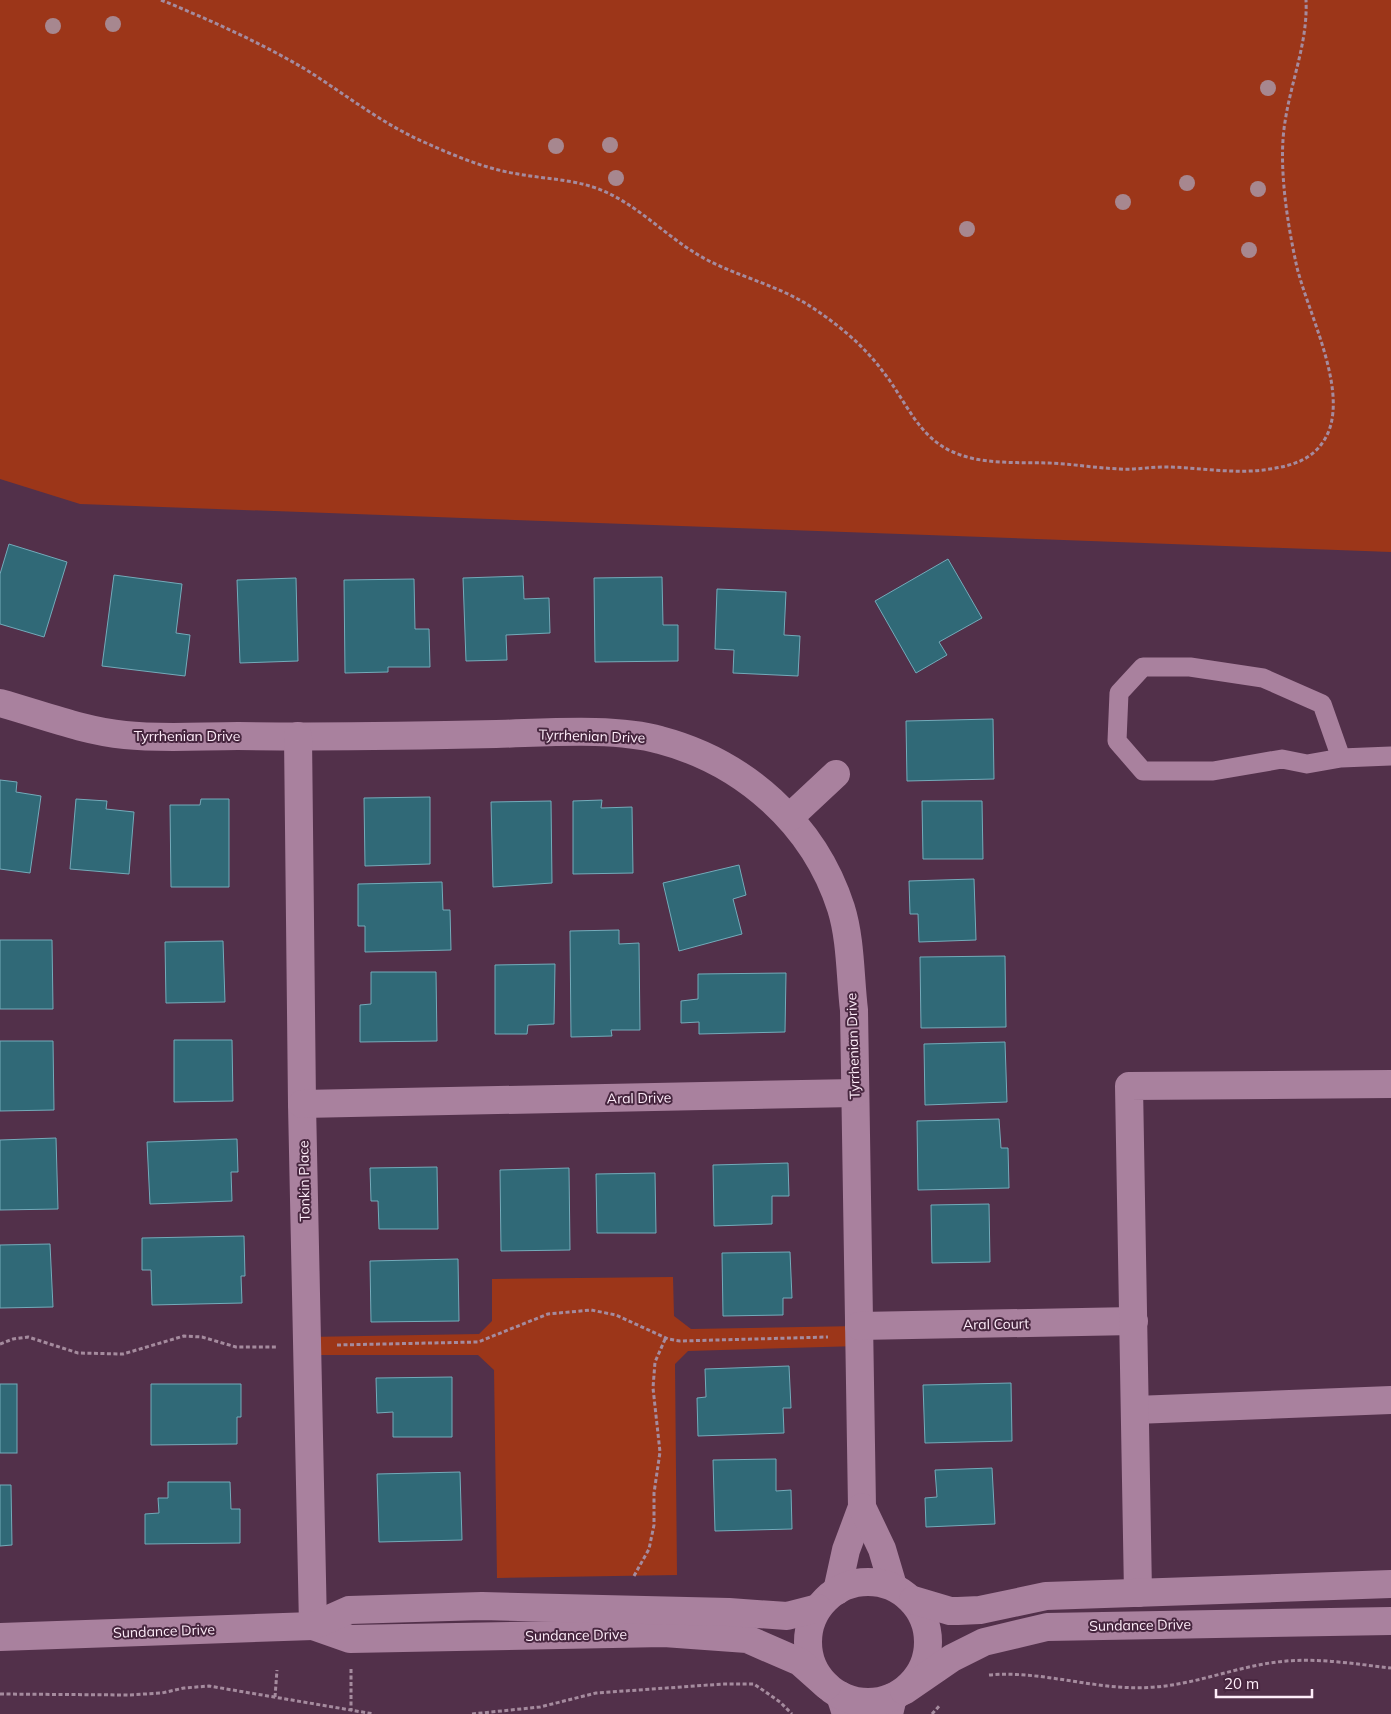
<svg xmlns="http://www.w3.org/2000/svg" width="1391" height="1714" viewBox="0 0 1391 1714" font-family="Mulish,sans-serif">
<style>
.green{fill:#9c3619}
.building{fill:#306977;stroke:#73abba}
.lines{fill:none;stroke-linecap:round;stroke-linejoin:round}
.path{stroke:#a58b9e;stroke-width:3;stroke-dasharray:4 2.5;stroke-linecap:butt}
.service{stroke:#a9819e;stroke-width:19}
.minor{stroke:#a9819e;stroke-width:28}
.tertiary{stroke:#a9819e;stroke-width:28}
.tree{fill:#a7878f}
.labels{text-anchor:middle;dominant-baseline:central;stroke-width:4;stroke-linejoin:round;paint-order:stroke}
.street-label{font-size:14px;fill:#feedf9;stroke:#47263f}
</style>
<rect width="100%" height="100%" fill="#52304a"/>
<g class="green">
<polygon points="0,0 1391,0 1391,552 80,504 0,479"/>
<polygon points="673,1277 674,1316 691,1329 859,1326 859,1346 688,1351 675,1364 677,1575 497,1578 494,1370 478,1355 307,1355 307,1337 479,1334 492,1321 492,1279"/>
</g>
<g class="building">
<polygon points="9,544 67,562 44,637 0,624 0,574"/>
<polygon points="948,559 982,618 939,642 947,655 916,673 875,601"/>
<polygon points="114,575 182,584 176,633 190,635 185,676 102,666"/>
<polygon points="523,576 524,599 549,598 550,633 506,635 507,660 466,661 463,578"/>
<polygon points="662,577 663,625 678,625 678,661 595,662 594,578"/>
<polygon points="296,578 298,661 240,663 237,580"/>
<polygon points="414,579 415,629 429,629 430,667 388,667 388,672 345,673 344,580"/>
<polygon points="717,589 786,592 784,635 800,636 798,676 733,673 734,650 715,649"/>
<polygon points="993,719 994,779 907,781 906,721"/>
<polygon points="0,780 17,782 16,792 41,796 30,873 0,869"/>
<polygon points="430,797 430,864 365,866 364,798"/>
<polygon points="76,799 107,801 106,809 134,812 129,874 70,869"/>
<polygon points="201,799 229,799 229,887 171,887 170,805 200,805"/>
<polygon points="602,800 601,808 632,807 633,873 573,874 573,801"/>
<polygon points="551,801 552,883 493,887 491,802"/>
<polygon points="922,801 982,801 983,859 923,859"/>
<polygon points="739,865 746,895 733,899 742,934 679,951 663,883"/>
<polygon points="974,879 976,940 919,942 918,914 910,914 909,881"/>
<polygon points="442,882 443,910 450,910 451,950 365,952 365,926 358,926 358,884"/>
<polygon points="619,930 619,944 639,943 640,1030 611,1030 612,1036 571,1037 570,931"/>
<polygon points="0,940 52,940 53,1009 0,1009"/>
<polygon points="223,941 225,1002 166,1003 165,942"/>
<polygon points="1005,956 1006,1027 921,1028 920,957"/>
<polygon points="555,964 554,1024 528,1025 527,1034 495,1034 495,965"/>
<polygon points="371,972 436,972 437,1041 360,1042 360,1005 371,1004"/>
<polygon points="786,973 785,1032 699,1034 699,1022 681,1023 681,1001 698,999 698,974"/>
<polygon points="174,1040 232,1040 233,1101 174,1102"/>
<polygon points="0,1041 53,1041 54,1110 0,1111"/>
<polygon points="1005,1042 1007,1102 925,1105 924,1044"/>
<polygon points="999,1119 1001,1148 1008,1148 1009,1188 918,1190 917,1121"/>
<polygon points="56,1138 58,1209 0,1210 0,1140"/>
<polygon points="237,1139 238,1172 231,1172 232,1201 150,1204 147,1142"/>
<polygon points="788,1163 789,1196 772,1196 772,1224 714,1226 713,1165"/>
<polygon points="437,1167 438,1229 379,1229 378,1201 371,1201 370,1168"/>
<polygon points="569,1168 570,1250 501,1251 500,1170"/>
<polygon points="655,1173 656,1233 597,1233 596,1174"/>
<polygon points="989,1204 990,1262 932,1263 931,1205"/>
<polygon points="244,1236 245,1276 241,1276 242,1303 152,1305 151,1270 142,1270 142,1238"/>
<polygon points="50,1244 53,1307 0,1308 0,1245"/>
<polygon points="790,1252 792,1298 783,1298 783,1315 723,1316 722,1253"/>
<polygon points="458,1259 459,1321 371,1322 370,1261"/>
<polygon points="789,1366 791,1408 783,1408 784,1433 698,1436 697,1398 706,1397 705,1369"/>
<polygon points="452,1377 452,1437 393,1437 393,1412 377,1413 376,1378"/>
<polygon points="1011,1383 1012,1441 925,1443 923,1385"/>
<rect x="0" y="1384" width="17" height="69"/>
<polygon points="151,1384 241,1384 241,1417 237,1417 237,1444 151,1445"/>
<polygon points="776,1459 776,1491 791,1490 792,1529 715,1531 713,1460"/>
<polygon points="992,1468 995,1524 926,1527 925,1498 937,1497 935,1470"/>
<polygon points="460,1472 462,1540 379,1542 377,1474"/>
<polygon points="168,1482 230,1482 231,1509 240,1509 240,1543 145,1544 145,1514 159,1513 158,1498 168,1498"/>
<polygon points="0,1485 11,1485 12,1545 0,1546"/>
</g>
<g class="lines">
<g class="path">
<path d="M161 0C210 20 259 42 305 69 345 94 382 124 426 143 455 156 486 169 518 174 545 179 570 179 596 188 635 202 664 235 700 256 733 275 771 283 805 303 834 321 864 345 884 373 906 401 918 437 953 452 982 465 1018 462 1049 463 1073 464 1096 468 1120 469 1135 470 1149 467 1164 467 1200 467 1234 475 1270 469 1291 466 1311 460 1323 442 1354 397 1306 311 1296 263 1287 221 1278 164 1285 122 1291 81 1308 42 1306 0"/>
<polyline points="0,1344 13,1339 28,1337 78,1353 123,1354 184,1336 202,1337 236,1347 278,1347"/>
<polyline points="337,1345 478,1342 548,1314 591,1310 616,1315 668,1339 680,1341 828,1337"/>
<polyline points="634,1576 649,1549 654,1525 654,1493 660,1452 653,1388 655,1362 666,1337"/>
<polyline points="351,1669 351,1711"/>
<path d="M989 1675C1044 1670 1099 1692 1155 1687 1196 1684 1236 1667 1277 1662 1315 1657 1354 1664 1391 1668"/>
<polyline points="0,1694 128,1695 162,1693 184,1688 209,1686 374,1714"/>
<polyline points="275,1697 277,1670"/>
<polyline points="472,1714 540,1707 596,1693 723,1684 754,1684 780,1702 792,1714"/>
<polyline points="932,1714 940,1705"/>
</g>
<polyline class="service" points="1341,758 1322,704 1263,678 1190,667 1143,667 1119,693 1117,741 1143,771 1213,771 1282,759 1307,764 1341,758 1391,756"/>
<g class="minor">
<path d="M0 703C40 714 83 731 125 735 161 739 201 736 238 736 324 737 410 736 496 734 543 733 615 727 660 740 744 762 814 824 841 908 851 940 850 977 854 1010L862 1507 846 1550 837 1591"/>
<polyline points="298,736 302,1104 313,1626"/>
<polyline points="790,817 836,774"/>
<polyline points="302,1104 855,1093"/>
<polyline points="859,1326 1134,1321"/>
<polyline points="1135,1410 1391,1400"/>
<polyline points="862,1507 882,1549 893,1586"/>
<polyline points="1138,1593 1129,1086 1391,1084"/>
<polyline points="840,1695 846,1714"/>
<polyline points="889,1714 893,1697"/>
</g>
<g class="tertiary">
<circle cx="868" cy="1642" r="60"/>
<polyline points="913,1600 950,1611 958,1611 980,1610 1046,1596 1391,1584"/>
<polyline points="313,1626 350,1639 664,1633 747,1639 800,1662 827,1686"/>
<polyline points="0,1637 313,1626 349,1610 482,1606 729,1612 787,1616 818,1608"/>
<polyline points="904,1691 952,1658 984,1642 1047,1627 1391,1621"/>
</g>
</g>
<g class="tree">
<circle cx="113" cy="24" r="8"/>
<circle cx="53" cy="26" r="8"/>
<circle cx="1268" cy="88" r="8"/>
<circle cx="610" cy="145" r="8"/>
<circle cx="556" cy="146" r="8"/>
<circle cx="616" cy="178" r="8"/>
<circle cx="1187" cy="183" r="8"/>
<circle cx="1258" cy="189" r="8"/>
<circle cx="1123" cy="202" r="8"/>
<circle cx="967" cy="229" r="8"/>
<circle cx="1249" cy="250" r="8"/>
</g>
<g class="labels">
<g class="street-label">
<text x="187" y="736">Tyrrhenian Drive</text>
<text transform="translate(592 736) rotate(2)">Tyrrhenian Drive</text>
<text transform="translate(853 1046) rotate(-92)">Tyrrhenian Drive</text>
<text transform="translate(639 1098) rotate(-1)">Aral Drive</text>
<text transform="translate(304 1181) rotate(-91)">Tonkin Place</text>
<text transform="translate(996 1324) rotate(-1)">Aral Court</text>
<text transform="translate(1140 1625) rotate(-1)">Sundance Drive</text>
<text transform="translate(164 1631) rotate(-2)">Sundance Drive</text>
<text transform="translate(576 1635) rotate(-1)">Sundance Drive</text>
</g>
</g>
<path d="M1216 1689v8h96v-8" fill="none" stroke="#feedf9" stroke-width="2.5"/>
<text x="1224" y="1689" font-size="15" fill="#feedf9" stroke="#47263f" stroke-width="4" paint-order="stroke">20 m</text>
</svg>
